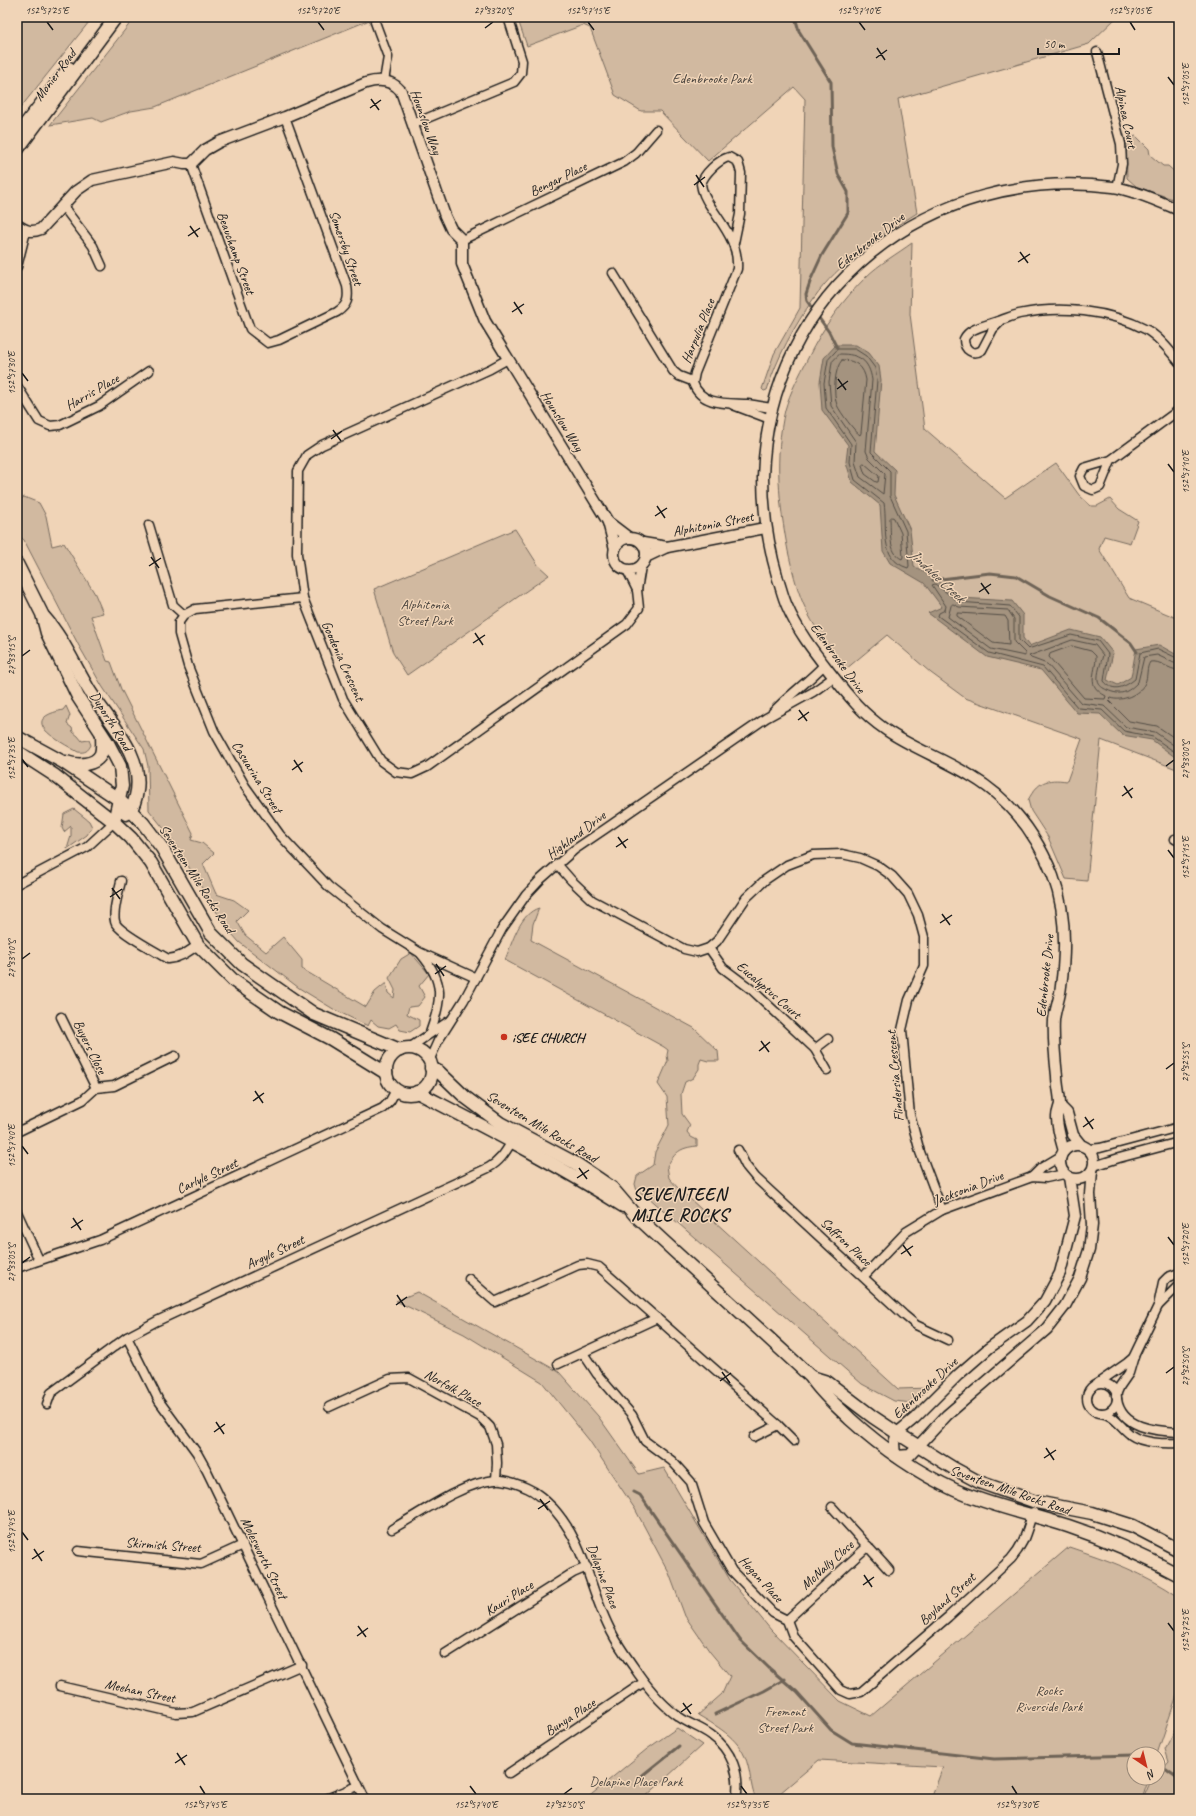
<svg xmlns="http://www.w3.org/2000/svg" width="1196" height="1816" viewBox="0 0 1196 1816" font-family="Caveat,sans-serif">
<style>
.green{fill:#d1b9a0;stroke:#766a5e}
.water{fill:#a4937f;stroke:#6e6357}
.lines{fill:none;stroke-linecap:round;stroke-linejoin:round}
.shore{stroke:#524c44;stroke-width:1}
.stream{stroke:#6e6357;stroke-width:3}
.minor-casing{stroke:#1c1c1c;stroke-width:11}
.tertiary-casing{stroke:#1c1c1c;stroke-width:13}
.secondary-casing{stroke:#1c1c1c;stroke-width:15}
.minor{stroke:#f0d4b7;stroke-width:8}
.tertiary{stroke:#f0d4b7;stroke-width:10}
.secondary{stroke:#f0d4b7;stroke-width:12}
.ticks{fill:none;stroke:#1c1c1c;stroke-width:1.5}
.poi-dot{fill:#c8321e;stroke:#f0d4b7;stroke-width:1.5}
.labels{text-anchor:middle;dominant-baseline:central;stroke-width:3;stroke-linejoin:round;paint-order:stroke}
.street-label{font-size:14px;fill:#1c1c1c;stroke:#f0d4b7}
.park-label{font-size:14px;fill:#49433d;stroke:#f0d4b7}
.poi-label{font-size:14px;font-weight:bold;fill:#1c1c1c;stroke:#f0d4b7;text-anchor:start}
.water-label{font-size:15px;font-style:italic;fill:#4c463f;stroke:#f0d4b7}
.district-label{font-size:18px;font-weight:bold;letter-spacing:1px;fill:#1c1c1c;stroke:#f0d4b7}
.neatline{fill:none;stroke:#1c1c1c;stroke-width:1.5}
.ticks-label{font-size:10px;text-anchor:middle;fill:#1c1c1c}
</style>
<rect width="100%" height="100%" fill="#f0d4b7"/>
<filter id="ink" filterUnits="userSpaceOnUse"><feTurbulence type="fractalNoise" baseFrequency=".025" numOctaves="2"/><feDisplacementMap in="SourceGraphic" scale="8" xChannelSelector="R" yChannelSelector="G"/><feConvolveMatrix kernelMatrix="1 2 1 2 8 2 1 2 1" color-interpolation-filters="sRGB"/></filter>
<g filter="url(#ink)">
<g class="green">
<polygon points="17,17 93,17 17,112"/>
<polygon points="135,17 377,17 155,107 131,111 101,122 93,118 50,125"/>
<path d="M517 17H1117L1089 44 898 99 917 213C882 235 837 264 814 298 794 326 777 358 767 390L764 391 762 389 774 354 800 308 805 99 794 87 708 161 660 111H641L615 95 590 28 583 25 527 46Z"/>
<polygon points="1136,136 1149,149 1150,155 1163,166 1168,166 1179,176 1179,201 1137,187 1127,178 1126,139"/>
<path d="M912 243 910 314 925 429 1005 498 1056 463 1079 495 1091 506H1097L1110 499 1119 509 1138 521 1130 543 1104 536 1099 549 1129 598 1179 619V770L1101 740 1087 881 1066 879 1048 837 1031 811 1028 800C1038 782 1046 778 1067 781L1082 739 965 698 931 673 887 635 846 669C830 648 813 627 803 603 796 586 792 569 788 551 779 504 774 457 785 410 790 392 800 374 808 358 823 327 842 301 866 277 879 264 897 254 912 243Z"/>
<polygon points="24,497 39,503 46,516 52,546 64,543 95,594 103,613 91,616 107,661 111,662 121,689 193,833 191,840 202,843 214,853 203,864 216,894 234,900 248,910 237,921 245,935 266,952 283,937 302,960 302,969 366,1007 375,992 386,983 388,993 394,998 395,990 389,978 401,959 411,953 429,974 419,986 425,997 418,1006 409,1007 407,1014 419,1020 419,1026 410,1032 400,1030 396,1024 389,1028 378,1026 371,1020 368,1026 335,1010 299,988 239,942 226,927 169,835 149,810 148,766 144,749 102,686 79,646 24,540 17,533 17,502"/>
<polygon points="515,529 538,565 549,575 407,675 393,653 374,589"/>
<path d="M66 706 70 715 67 724 72 728 73 732 78 736 82 741 89 740 91 745C88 751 85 753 78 752 61 742 15 720 63 710Z"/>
<polygon points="74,809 89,821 92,827 87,835 67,849 71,836 71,826 64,832 62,828 64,814"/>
<path d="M539 908 533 924 531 940 694 1028 718 1051 719 1061H708L701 1059 699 1064V1069L693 1078 685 1082 681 1094 682 1114 690 1125 687 1132 691 1137 697 1140V1146C679 1148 676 1152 667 1166L669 1178 678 1188 898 1389 929 1388 912 1403 894 1401 862 1384 647 1196 637 1191 635 1184 637 1176 653 1165 655 1152 669 1125 667 1097 658 1084 668 1061 667 1055 668 1050 664 1047 505 960C512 943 520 913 539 908Z"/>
<path d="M417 1292 559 1372 598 1416 639 1474 664 1468 730 1580 771 1630 840 1701 871 1716 1069 1547C1108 1560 1145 1573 1179 1597V1689L1157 1754H1134V1778H1149L1142 1799H931L943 1767 819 1760 773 1799H756C751 1789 751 1777 748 1766 742 1740 720 1728 698 1715L722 1694 730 1676 710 1652 685 1616 669 1573 635 1509 589 1440 542 1382 464 1334 396 1301Z"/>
<polygon points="1179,1722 1179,1799 1143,1799 1149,1785 1155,1778 1158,1778 1158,1774 1169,1762 1165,1749"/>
<polygon points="677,1728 702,1745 643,1799 586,1799 647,1749"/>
</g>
<polygon class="water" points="836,345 856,345 869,353 879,366 881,380 875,451 895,470 894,495 910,530 914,566 935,579 960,598 1012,601 1023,615 1023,638 1029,646 1071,630 1100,637 1113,653 1107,680 1118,685 1131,677 1136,649 1159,645 1179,656 1179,760 1152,740 1122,735 1100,714 1077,713 1041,670 987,657 928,613 942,607 924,583 890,563 883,551 880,505 852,482 846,462 848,445 822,410 820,382 824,358"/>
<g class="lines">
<g class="shore">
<path d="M838 349H855L866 356 875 368 877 380 871 452 890 471V496L906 531 909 566 908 568C878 559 888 527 884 503L855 480 850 462 851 444 826 408 824 383 828 360Z"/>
<path d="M840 354C859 354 869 360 872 380L866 451 869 458 885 474 883 494 860 477 855 462 856 442 831 406 829 382 832 362Z"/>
<path d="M842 360C856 360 864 367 866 380L861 433 860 435C855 432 840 412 837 405 833 395 834 368 842 360Z"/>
<polygon points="864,463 879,476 878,482 876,482 865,474 862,465"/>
<path d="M892 517 894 518 901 533 903 557 902 559C888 553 891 531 890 519Z"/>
<polygon points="953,604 959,607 1008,610 1014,619 1014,642 1025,653 1025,656 991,649 948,617 951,606"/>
<polygon points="959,613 1005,616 1008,621 1009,645 993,643 957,616 957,614"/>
<path d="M1072 646 1091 651 1096 656C1096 675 1085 685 1106 696L1105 699 1084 698 1049 657 1050 654Z"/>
<path d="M1179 659 1158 649 1140 653 1135 679C1125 687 1113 693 1104 681L1108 654 1098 641 1071 635 1028 649 1019 640V617L1010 606 959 602 935 584 932 585 946 606 945 610 939 613 938 616 989 653 1043 667 1078 708 1102 710 1124 731 1153 737 1179 755"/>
<path d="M1179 664 1174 663 1157 655 1144 657 1138 682C1127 693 1121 696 1107 690 1103 688 1099 686 1098 681 1097 673 1101 663 1103 655L1095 645 1072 640 1029 656 1031 658 1047 664 1081 703 1104 706 1126 727 1155 732 1179 749"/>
<path d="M1179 670C1168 670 1161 660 1150 662 1146 668 1148 676 1145 683 1139 695 1122 702 1110 698L1108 700 1129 721 1157 726 1179 741"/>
</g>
<g class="stream">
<polyline points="795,17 799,31 831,82 832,147 838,174 848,192 848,213 822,255 811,279 806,294 807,301 829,332 837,348"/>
<polyline points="933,580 990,573 1016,576 1050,596 1099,618 1131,643 1137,652"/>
<polyline points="634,1492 640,1495 740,1640 769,1668 797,1692 831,1730 852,1743 994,1759 1134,1755"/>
<polyline points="715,1714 764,1691 785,1679"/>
<polyline points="1158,1764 1179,1779"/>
<polyline points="639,1778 679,1746"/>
</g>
<g class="minor-casing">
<g id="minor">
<polyline points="375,22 388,57 384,81"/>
<polyline points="1097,52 1121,144 1122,164 1117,188"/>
<polyline points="413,124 514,82 521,73 522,61 508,17"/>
<path d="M191 164 250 329 268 343 279 340 337 312C348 305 349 298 347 286L285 117"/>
<polyline points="62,205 93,246 102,266"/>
<polyline points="462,240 624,162 636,153 656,130"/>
<path d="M734 243 740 214 741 173 738 162 729 157C718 160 704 174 701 184 702 193 706 200 711 207 724 227 739 244 737 269L695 373 693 383C701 406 728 403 747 404 755 405 764 407 772 408"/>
<polyline points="17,267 26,231"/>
<polyline points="613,273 673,371 679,376 692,381"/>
<path d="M1002 320 993 329 982 350C973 356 964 350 964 339 969 328 985 326 995 322 1003 320 1011 316 1019 314 1060 305 1109 310 1147 330 1160 338 1170 351 1179 362"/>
<polyline points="508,359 490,369 322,445 307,455 298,471 297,554 303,598 343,699 381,761 396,772 412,774 427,767 627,624 639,608 637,590 641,566"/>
<polyline points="17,386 39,421 50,426 60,425 99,406 149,371"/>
<polyline points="733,405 770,419"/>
<polyline points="1111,460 1100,487 1093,490 1084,486 1080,476 1084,468 1111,460 1179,410"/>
<polyline points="149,525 173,605 184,615"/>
<polyline points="627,570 637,590"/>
<polyline points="303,598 195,609 184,615 179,622 179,634 188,666 214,731 245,786 280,835 329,887 382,929 419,952 476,978"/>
<path d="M773 712C789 695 808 682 824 665"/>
<polyline points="1175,839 1179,841"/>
<polyline points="557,864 571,880 592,900 684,949 697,952 709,948 717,941 746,898 765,880 787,865 813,855 842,854 860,858 878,866 892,876 908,894 918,915 924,937 924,966 909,1000 902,1030 910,1115 920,1152 942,1210"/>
<path d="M121 881C119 891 111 915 116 924 122 934 157 952 168 959 180 958 188 952 198 945"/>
<polyline points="17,884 87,847 114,822"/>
<polyline points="709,948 723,968 751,989 815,1049 827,1070"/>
<path d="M421 954C445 982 442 1000 430 1033"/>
<polyline points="61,1017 96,1088"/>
<polyline points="409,1048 449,1021"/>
<polyline points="815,1049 828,1039"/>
<polyline points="429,1061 438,1041 464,1000 502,929 526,895 541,879 574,850 605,829 766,718 813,692 834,677"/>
<polyline points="17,1132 83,1100 96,1088 114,1086 175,1056"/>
<polyline points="1089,1149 1100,1148 1179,1127"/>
<polyline points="738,1150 746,1166 756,1178 904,1315 916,1325 948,1340"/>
<polyline points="1094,1166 1119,1158 1179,1142"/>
<polyline points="1032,1177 1041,1168 1061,1156"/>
<polyline points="17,1212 39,1260"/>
<polyline points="17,1268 100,1240 383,1108 390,1101 396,1090"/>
<polyline points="864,1276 906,1232 942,1210 1032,1177 1046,1178 1064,1174"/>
<polyline points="469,1279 495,1302 578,1265 587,1264 599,1267 778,1425 794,1441"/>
<polyline points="1159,1305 1179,1285"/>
<polyline points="127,1337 159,1401 197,1453 207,1471 365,1799"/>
<path d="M583 1353 597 1374 632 1415 645 1441 672 1461 691 1482 704 1523 732 1571 773 1613 787 1620 793 1636 841 1690 850 1694 861 1692 948 1617 1011 1559C1025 1543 1026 1532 1033 1512"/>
<polyline points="558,1364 657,1318"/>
<polyline points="1098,1383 1127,1363 1134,1357"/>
<circle cx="1102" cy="1398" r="15"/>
<polyline points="1116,1395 1120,1386 1129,1373 1134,1356 1158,1306 1163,1282 1168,1277 1179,1273"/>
<path d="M1117 1399C1121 1428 1155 1431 1179 1432"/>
<path d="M47 1404 51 1393 127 1337 157 1321 488 1168C501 1161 506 1151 514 1138"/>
<polyline points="329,1407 390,1379 409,1378 480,1417 490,1427 496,1444 497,1463 496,1480"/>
<path d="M1101 1413C1115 1415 1120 1427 1131 1435 1142 1443 1165 1444 1179 1443"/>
<polyline points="754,1437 778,1425"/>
<polyline points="832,1507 889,1570"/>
<path d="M392 1529C421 1513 462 1483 495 1480 505 1479 518 1484 527 1488 537 1492 545 1500 553 1508 587 1546 589 1591 612 1633 618 1645 626 1656 633 1666 645 1684 658 1701 675 1714 686 1723 700 1727 711 1735 732 1750 741 1775 736 1799"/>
<polyline points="78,1551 201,1564 243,1545"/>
<polyline points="787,1620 868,1546"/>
<polyline points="445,1654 573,1573 587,1567"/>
<polyline points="60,1686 176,1713 193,1712 302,1665"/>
<polyline points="509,1773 644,1682"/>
<polyline points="326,1799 358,1786"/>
</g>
</g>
<g class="tertiary-casing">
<g id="tertiary">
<path d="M17 225C26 231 31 233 41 229L76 191 92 180 174 162 184 164H191L205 150 219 142 285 117 366 83C379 79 392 80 401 91L445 216 451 229 462 240V264L485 321 608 522 629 538"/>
<polyline points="608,522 615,549"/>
<circle cx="630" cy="554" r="16"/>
<polyline points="643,543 667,547"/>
<polyline points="646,557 667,547 765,528"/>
<polyline points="1060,1106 1067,1113 1073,1135 1081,1145"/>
<circle cx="1077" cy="1162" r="17"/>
<path d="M1064 1151C1061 1141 1057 1127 1057 1117 1057 1112 1059 1109 1060 1104 1060 1095 1057 1085 1057 1076 1055 1058 1053 1038 1054 1020 1055 1009 1060 998 1061 986 1066 950 1066 911 1053 876 1037 835 1010 799 971 776 944 759 912 748 886 730 863 714 849 697 832 675 815 653 798 632 787 606 783 597 781 588 778 579 768 545 763 513 763 477 768 289 931 164 1113 187 1134 190 1160 202 1179 210"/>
<polyline points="1069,1177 1075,1216 1060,1273 1045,1301 1027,1321 989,1348 958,1375 915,1418 897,1433 894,1443 895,1456 910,1455 947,1415 1047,1329 1065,1306 1080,1278 1089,1250 1092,1225 1090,1194 1092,1171"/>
</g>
</g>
<g class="secondary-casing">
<g id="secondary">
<polyline points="17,135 69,68"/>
<polyline points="17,150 116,17"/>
<polyline points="17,564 42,614 47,633 78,697 108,743 120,766 122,786 114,822"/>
<path d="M44 617C63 638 74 665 89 690 108 721 146 756 136 796 134 804 132 810 126 814"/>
<polyline points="17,737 63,762 118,799 131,811 143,823 162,848 211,933 242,964 314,1014 400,1050"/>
<polyline points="17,751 54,775 114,822 131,838 151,863 198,945 234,981 279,1012 331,1039 386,1073"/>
<path d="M66 762C77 766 95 766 101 754 103 748 102 741 102 735"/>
<circle cx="409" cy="1071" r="23"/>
<path d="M431 1068 439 1072 465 1097 500 1123 575 1163 599 1179 612 1188 635 1215 811 1377C821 1393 836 1405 850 1419 882 1448 916 1472 955 1490 991 1506 1031 1514 1068 1526 1107 1539 1144 1556 1179 1575"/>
<path d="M417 1092C486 1128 557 1164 623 1206"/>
<polyline points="811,1377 827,1382 873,1417 897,1433 953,1468 979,1482 1036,1502 1092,1513 1133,1526 1179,1550"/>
</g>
</g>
<use href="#minor" class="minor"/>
<use href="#tertiary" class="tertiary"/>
<use href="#secondary" class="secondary"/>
</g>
</g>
<path class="ticks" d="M47 22 53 30M318 22 324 30M588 22 594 30M859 22 865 30M1130 22 1135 30M485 28 493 22M877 48 885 60M876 58 887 50M1168 77 1174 85M371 99 379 110M370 108 381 100M696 175 704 187M694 185 705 177M190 226 198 237M188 236 200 228M1020 252 1028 263M1018 262 1030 254M514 302 522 314M512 312 524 304M22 373 28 381M838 379 846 390M837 389 848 381M333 430 341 441M331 439 342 431M1168 464 1174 472M657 506 665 518M655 516 667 508M151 557 159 568M149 566 161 558M981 583 989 594M979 592 991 584M475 633 483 645M473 643 485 635M22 656 30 650M799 710 807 721M798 720 809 712M22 759 28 767M294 760 302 772M1166 766 1174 760M292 770 303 762M1124 786 1132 798M1122 796 1133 788M618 837 626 848M616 847 628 839M1168 850 1174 858M112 888 120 899M110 897 122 889M942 914 950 925M940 923 952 915M22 959 30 953M436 964 444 976M435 974 446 966M761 1041 769 1052M759 1051 770 1042M1166 1069 1174 1063M255 1091 263 1103M253 1101 264 1093M1085 1117 1093 1129M1083 1127 1094 1119M22 1146 28 1154M579 1168 587 1179M577 1178 589 1170M73 1218 81 1230M71 1228 83 1220M1168 1237 1174 1245M903 1245 911 1256M901 1254 913 1246M22 1263 30 1257M397 1295 405 1307M396 1305 407 1297M722 1372 730 1383M1166 1373 1174 1367M720 1381 731 1373M216 1422 224 1434M214 1432 225 1424M1046 1448 1054 1460M1044 1458 1056 1450M540 1499 548 1510M538 1509 550 1501M22 1532 28 1540M34 1549 42 1561M32 1559 44 1551M864 1575 872 1587M863 1585 874 1577M1168 1623 1174 1631M358 1626 366 1637M357 1636 368 1628M683 1703 691 1714M681 1712 692 1704M177 1753 185 1765M175 1763 187 1755M200 1786 205 1794M470 1786 476 1794M741 1786 747 1794M1012 1786 1017 1794M564 1794 572 1788"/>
<circle class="poi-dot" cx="504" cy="1037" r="4"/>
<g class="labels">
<g class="street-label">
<text transform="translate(55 75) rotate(-53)">Monier Road</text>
<text transform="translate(1126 117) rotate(78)">Alpinea Court</text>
<text transform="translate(426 122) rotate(70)">Hounslow Way</text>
<text transform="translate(558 179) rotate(-26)">Bengar Place</text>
<text transform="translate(870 241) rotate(-38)">Edenbrooke Drive</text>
<text transform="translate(346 248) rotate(71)">Somersby Street</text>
<text transform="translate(236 253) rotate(70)">Beauchamp Street</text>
<text transform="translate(698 331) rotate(-68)">Harpulia Place</text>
<text transform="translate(92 392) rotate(-30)">Harris Place</text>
<text transform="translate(562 421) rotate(58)">Hounslow Way</text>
<text transform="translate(713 524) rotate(-11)">Alphitonia Street</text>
<text transform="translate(838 658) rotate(54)">Edenbrooke Drive</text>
<text transform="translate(343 661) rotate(66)">Goodenia Crescent</text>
<text transform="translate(111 721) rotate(58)">Duporth Road</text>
<text transform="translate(257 777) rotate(58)">Casuarina Street</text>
<text transform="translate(576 835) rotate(-37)">Highland Drive</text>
<text transform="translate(197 879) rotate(57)">Seventeen Mile Rocks Road</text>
<text transform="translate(1045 976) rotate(-84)">Edenbrooke Drive</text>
<text transform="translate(769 990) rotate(41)">Eucalyptus Court</text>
<text transform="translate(90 1047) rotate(64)">Buyers Close</text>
<text transform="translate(895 1076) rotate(-95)">Flindersia Crescent</text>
<text transform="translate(542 1127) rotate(31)">Seventeen Mile Rocks Road</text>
<text transform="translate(207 1176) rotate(-25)">Carlyle Street</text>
<text transform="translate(968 1188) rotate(-21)">Jacksonia Drive</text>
<text transform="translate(846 1242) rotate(43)">Saffron Place</text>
<text transform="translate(275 1252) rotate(-25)">Argyle Street</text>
<text transform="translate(453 1388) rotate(29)">Norfolk Place</text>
<text transform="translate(925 1388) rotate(-43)">Edenbrooke Drive</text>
<text transform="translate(1010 1490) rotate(19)">Seventeen Mile Rocks Road</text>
<text transform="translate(163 1545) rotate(4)">Skirmish Street</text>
<text transform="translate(264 1558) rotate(64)">Molesworth Street</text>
<text transform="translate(827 1565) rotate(-42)">McNally Close</text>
<text transform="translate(603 1576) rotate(69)">Delapine Place</text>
<text transform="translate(761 1579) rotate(47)">Hogan Place</text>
<text transform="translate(509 1598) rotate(-32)">Kauri Place</text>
<text transform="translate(947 1599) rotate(-42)">Boyland Street</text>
<text transform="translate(140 1691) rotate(12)">Meehan Street</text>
<text transform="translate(570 1717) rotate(-33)">Bunya Place</text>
</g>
<g class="park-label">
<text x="712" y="78">Edenbrooke Park</text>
<text x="425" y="604">Alphitonia<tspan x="425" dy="16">Street Park</tspan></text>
<text x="1049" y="1690">Rocks<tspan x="1049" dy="16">Riverside Park</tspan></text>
<text x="785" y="1711">Fremont<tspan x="785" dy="16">Street Park</tspan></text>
<text x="636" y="1781">Delapine Place Park</text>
</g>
<g class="poi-label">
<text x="512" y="1037">iSEE CHURCH</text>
</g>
<g class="water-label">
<text transform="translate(937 576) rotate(43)">Jindalee Creek</text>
</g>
<g class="district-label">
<text x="680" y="1194">SEVENTEEN<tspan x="680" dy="21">MILE ROCKS</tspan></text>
</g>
</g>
<rect width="1196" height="1816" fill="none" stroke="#f0d4b7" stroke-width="44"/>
<g transform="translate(1146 1766) rotate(145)"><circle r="19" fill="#f0d4b7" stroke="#9b8a79"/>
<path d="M0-3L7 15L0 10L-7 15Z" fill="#c8321e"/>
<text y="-6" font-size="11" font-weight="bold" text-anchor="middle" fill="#1c1c1c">N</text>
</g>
<path d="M1038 48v6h81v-6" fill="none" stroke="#1c1c1c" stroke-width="2"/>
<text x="1044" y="48" font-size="12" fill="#1c1c1c" stroke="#f0d4b7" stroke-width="3" paint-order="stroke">50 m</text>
<rect x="22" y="22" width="1152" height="1772" class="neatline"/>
<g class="ticks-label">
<text x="47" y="14">152°57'25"E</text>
<text x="318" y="14">152°57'20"E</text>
<text x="493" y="14">27°33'20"S</text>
<text x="588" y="14">152°57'15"E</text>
<text x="859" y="14">152°57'10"E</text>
<text x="1130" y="14">152°57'05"E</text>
<text transform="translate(1185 85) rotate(-90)" y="4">152°57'05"E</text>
<text transform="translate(11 373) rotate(-90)" y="4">152°57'30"E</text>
<text transform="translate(1185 472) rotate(-90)" y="4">152°57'10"E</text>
<text transform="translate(11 656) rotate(-90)" y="4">27°33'15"S</text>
<text transform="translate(11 759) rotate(-90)" y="4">152°57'35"E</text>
<text transform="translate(1185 760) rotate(-90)" y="4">27°33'00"S</text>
<text transform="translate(1185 858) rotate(-90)" y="4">152°57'15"E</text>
<text transform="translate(11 959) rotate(-90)" y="4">27°33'10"S</text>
<text transform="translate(1185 1063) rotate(-90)" y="4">27°32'55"S</text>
<text transform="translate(11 1146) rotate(-90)" y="4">152°57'40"E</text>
<text transform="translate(1185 1245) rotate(-90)" y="4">152°57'20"E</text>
<text transform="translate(11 1263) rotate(-90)" y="4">27°33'05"S</text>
<text transform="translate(1185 1367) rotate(-90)" y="4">27°32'50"S</text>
<text transform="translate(11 1532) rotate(-90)" y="4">152°57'45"E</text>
<text transform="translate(1185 1631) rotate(-90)" y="4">152°57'25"E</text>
<text x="205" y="1808">152°57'45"E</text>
<text x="476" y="1808">152°57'40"E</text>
<text x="564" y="1808">27°32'50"S</text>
<text x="747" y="1808">152°57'35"E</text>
<text x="1017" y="1808">152°57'30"E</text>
</g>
</svg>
